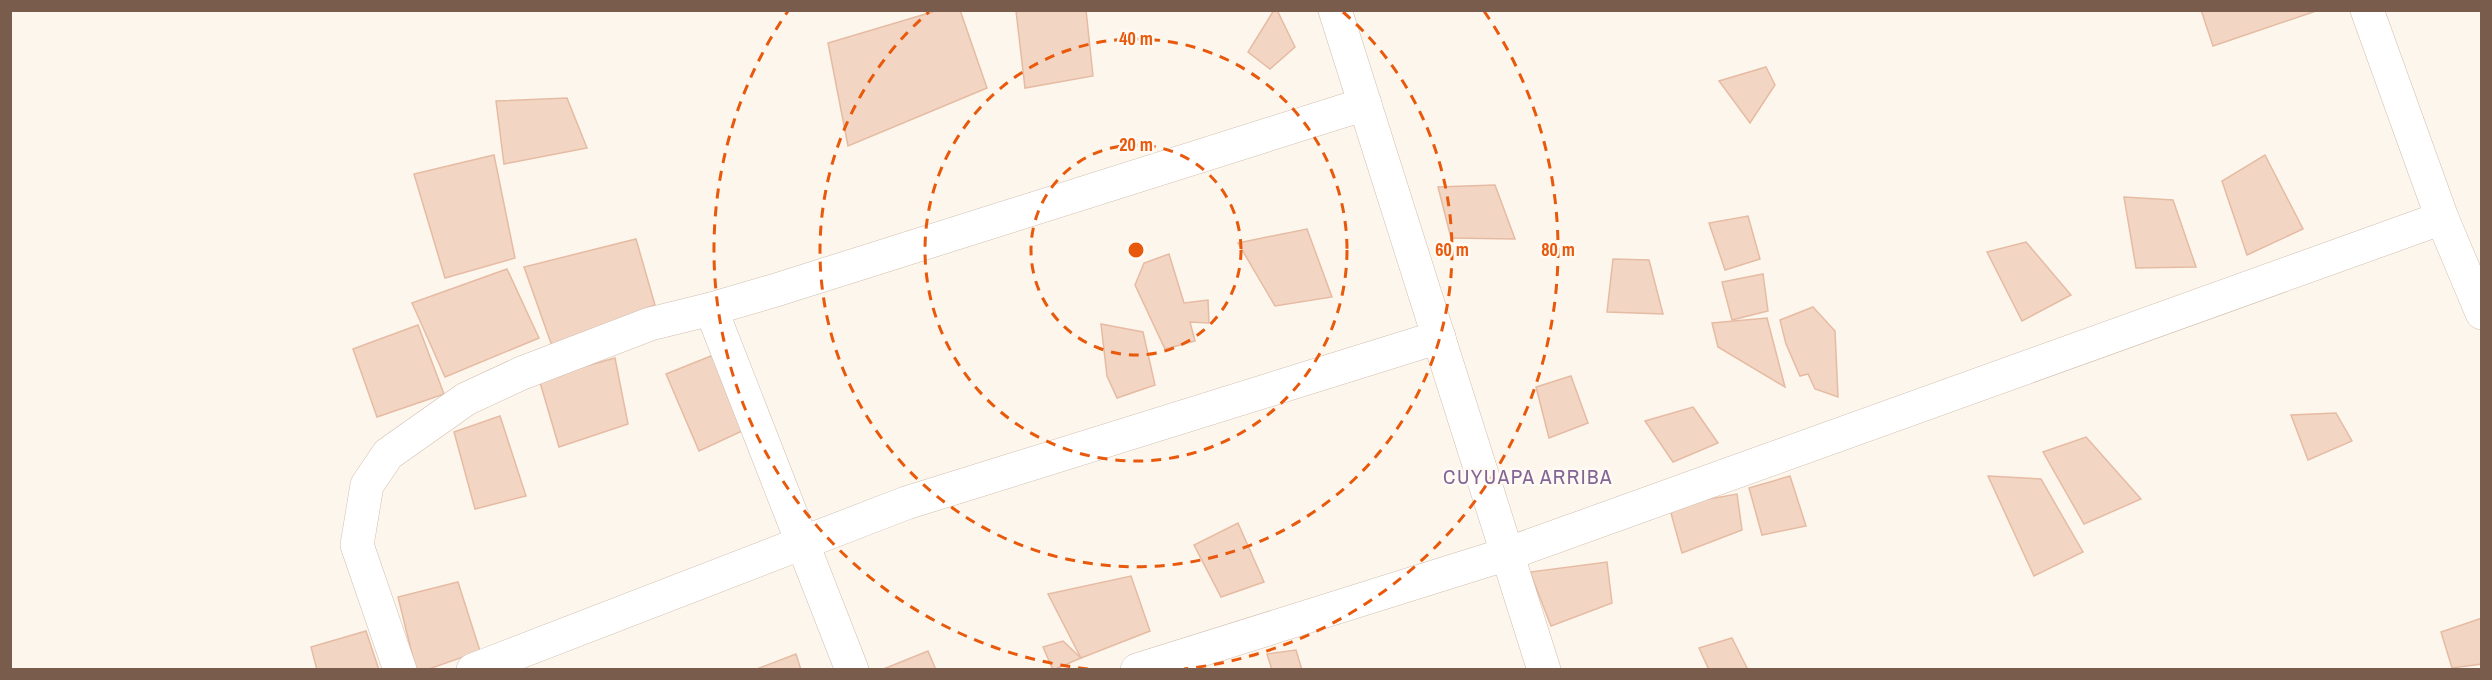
<svg xmlns="http://www.w3.org/2000/svg" width="2492" height="680" viewBox="0 0 2492 680" font-family="'Archivo Narrow',sans-serif">
<style>
.building{fill:#f3d5c3;stroke:#e6bba3;stroke-width:1.5}
.lines{fill:none;stroke-linecap:round;stroke-linejoin:round}
.minor-casing{stroke:#d1beb0;stroke-width:34}
.minor{stroke:#fff;stroke-width:33}
.ring{fill:none;stroke:#e8590c;stroke-width:3;stroke-dasharray:10 8}
.labels{text-anchor:middle;dominant-baseline:central;stroke-width:5;stroke-linejoin:round;paint-order:stroke}
.quarter-label{font-size:21px;letter-spacing:1.5px;fill:#846695;stroke:#fffaf3}
.centre{fill:#e8590c;stroke:#fffaf3;stroke-width:3}
.ring-label{font-size:18px;text-anchor:middle;font-weight:bold;fill:#e8590c;stroke:#fffaf3;stroke-width:5;stroke-linejoin:round;paint-order:stroke}
</style>
<rect width="100%" height="100%" fill="#fdf6ec"/>
<g class="building">
<polygon points="939,10 960,10 987,88 848,146 828,43"/>
<polygon points="1086,10 1093,76 1025,88 1016,11"/>
<polygon points="1274,10 1277,10 1295,47 1270,69 1248,52"/>
<polygon points="2201,10 2319,10 2213,46"/>
<polygon points="1766,67 1775,85 1750,123 1719,81"/>
<polygon points="567,98 587,148 504,164 496,101"/>
<polygon points="494,155 515,258 445,278 414,174"/>
<polygon points="2265,155 2303,229 2247,255 2222,181"/>
<polygon points="1495,185 1515,239 1451,238 1438,187"/>
<polygon points="2124,197 2173,200 2196,267 2136,268"/>
<polygon points="1748,216 1760,259 1725,270 1709,223"/>
<polygon points="1307,229 1332,297 1275,306 1238,243"/>
<polygon points="636,239 655,305 552,346 524,267"/>
<polygon points="2026,242 2071,295 2022,321 1987,252"/>
<polygon points="1169,254 1184,303 1208,300 1209,323 1190,322 1195,341 1165,349 1135,285 1144,263"/>
<polygon points="1613,259 1649,260 1663,314 1607,312"/>
<polygon points="507,269 539,338 445,377 412,303"/>
<polygon points="1763,274 1768,311 1732,320 1722,282"/>
<polygon points="1813,307 1835,331 1838,397 1815,389 1808,374 1800,376 1786,344 1780,320"/>
<polygon points="1767,318 1785,387 1718,347 1712,323"/>
<polygon points="1101,324 1143,332 1155,385 1117,398 1107,376"/>
<polygon points="418,325 444,394 377,417 353,349"/>
<polygon points="716,354 744,430 699,451 666,374"/>
<polygon points="615,358 628,424 559,447 539,379"/>
<polygon points="1571,376 1588,423 1549,438 1536,387"/>
<polygon points="1693,407 1718,443 1673,462 1645,421"/>
<polygon points="2336,413 2352,441 2308,460 2291,415"/>
<polygon points="500,416 526,496 475,509 454,432"/>
<polygon points="2086,437 2141,499 2084,524 2043,452"/>
<polygon points="1790,476 1806,526 1762,535 1749,488"/>
<polygon points="1988,476 2041,479 2083,552 2034,576"/>
<polygon points="1737,494 1742,530 1682,553 1669,506"/>
<polygon points="1238,523 1264,582 1221,597 1194,545"/>
<polygon points="1607,562 1612,603 1551,626 1530,572"/>
<polygon points="1131,576 1150,631 1081,658 1048,594"/>
<polygon points="458,582 480,651 426,670 416,670 398,597"/>
<polygon points="2482,618 2482,664 2452,668 2441,632"/>
<polygon points="366,631 379,670 317,670 311,647"/>
<polygon points="1732,638 1748,670 1709,670 1699,648"/>
<polygon points="1063,641 1081,658 1053,670 1043,647"/>
<polygon points="1296,650 1302,670 1272,670 1267,654"/>
<polygon points="928,651 936,670 881,670"/>
<polygon points="796,654 801,670 754,670"/>
</g>
<g class="lines">
<g class="minor-casing">
<g id="minor">
<polyline points="1335,10 1544,670"/>
<polyline points="2367,10 2442,218 2482,313"/>
<polyline points="400,670 357,545 367,485 388,454 466,399 522,373 650,324 711,309"/>
<polyline points="473,670 906,503 1439,337"/>
<polyline points="852,670 711,309 776,290 1365,104"/>
<polyline points="1137,670 1507,554 2442,218"/>
</g>
</g>
<use href="#minor" class="minor"/>
</g>
<g class="ring">
<circle cx="1136" cy="250" r="105"/>
<circle cx="1136" cy="250" r="211"/>
<path d="M1343 12A316 316 0 1 1 929 12"/>
<path d="M1088 669A422 422 0 0 1 788 11M1484 11A422 422 0 0 1 1184 669"/>
</g>
<g class="labels">
<g class="quarter-label">
<text x="1528" y="476">CUYUAPA ARRIBA</text>
</g>
</g>
<circle cx="1136" cy="250" r="9" class="centre"/>
<g class="ring-label">
<text x="1136" y="45">40 m</text>
<text x="1136" y="151">20 m</text>
<text x="1452" y="256">60 m</text>
<text x="1558" y="256">80 m</text>
</g>
<rect width="2492" height="680" fill="none" stroke="#7a5c4d" stroke-width="24"/>
</svg>
